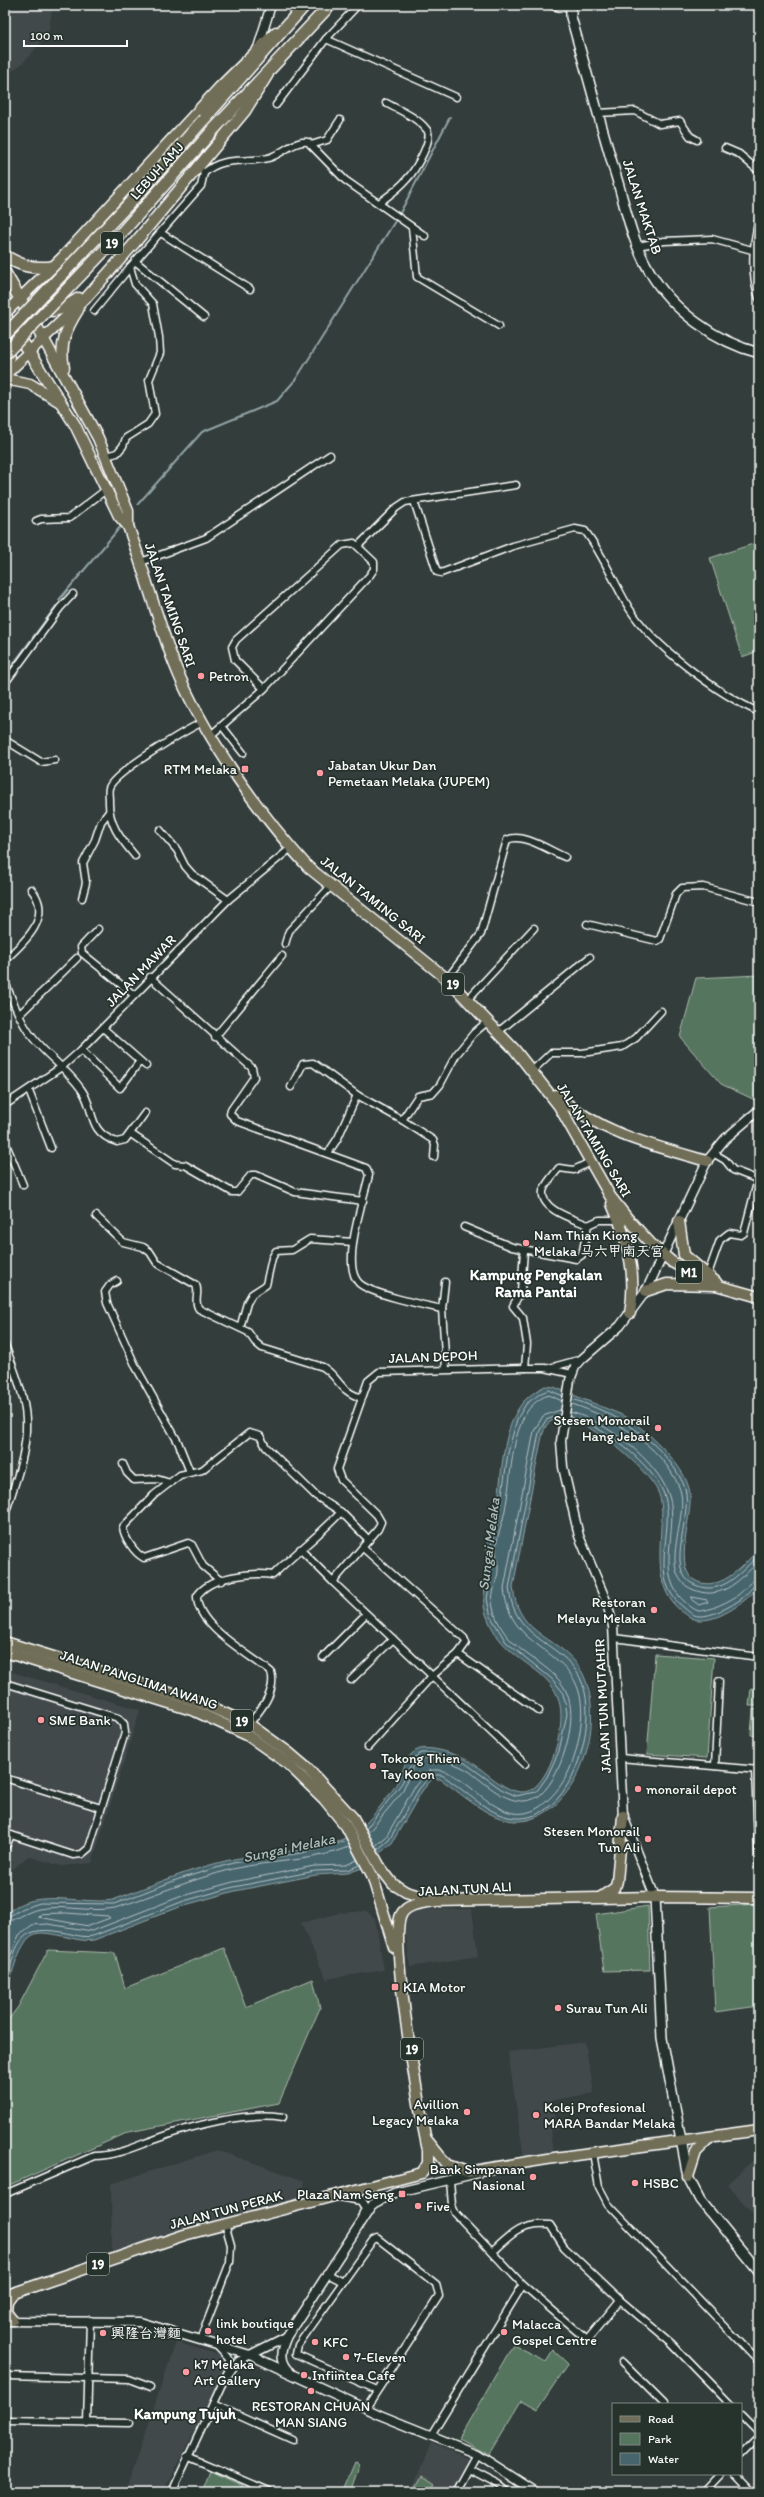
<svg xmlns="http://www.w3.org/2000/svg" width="764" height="2497" viewBox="0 0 764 2497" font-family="Itim,'LXGW WenKai TC',sans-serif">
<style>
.built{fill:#434a4c}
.green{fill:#56755e;stroke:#aabaae}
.water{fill:#47656d;stroke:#91a3a7}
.pier{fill:#333d3b}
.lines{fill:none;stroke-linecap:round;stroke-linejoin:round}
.shore{stroke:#b5c1c5;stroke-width:1}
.stream{stroke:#91a3a7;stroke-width:2}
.minor-casing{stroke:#fff;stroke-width:9}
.tertiary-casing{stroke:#fff;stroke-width:11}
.secondary-casing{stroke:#fff;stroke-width:12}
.primary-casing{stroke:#fff;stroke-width:13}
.trunk-casing{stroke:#fff;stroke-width:14}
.minor{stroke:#26332d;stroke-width:6}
.tertiary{stroke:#26332d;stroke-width:8}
.secondary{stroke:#26332d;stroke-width:9}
.primary{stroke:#716e59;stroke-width:10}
.trunk{stroke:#716e59;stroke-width:11}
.trunk-bridge-casing{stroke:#fff;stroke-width:14;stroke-linecap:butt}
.trunk-bridge{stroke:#716e59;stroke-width:11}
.poi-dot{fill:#ff9aa2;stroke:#26332d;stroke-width:1.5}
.labels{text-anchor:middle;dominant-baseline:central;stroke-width:3.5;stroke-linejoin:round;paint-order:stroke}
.shield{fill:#26332d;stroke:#bec2c0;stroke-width:1}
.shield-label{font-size:13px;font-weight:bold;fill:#fff}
.street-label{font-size:14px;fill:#fff;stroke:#26332d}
.poi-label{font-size:14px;fill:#fff;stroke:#26332d;text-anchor:start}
.neighbourhood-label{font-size:15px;font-weight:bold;fill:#fff;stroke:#26332d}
.water-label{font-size:15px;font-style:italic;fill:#acbabd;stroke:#26332d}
</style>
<rect width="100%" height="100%" fill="#333d3b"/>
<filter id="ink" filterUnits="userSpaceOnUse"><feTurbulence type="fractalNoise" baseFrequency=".025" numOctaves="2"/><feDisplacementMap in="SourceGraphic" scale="8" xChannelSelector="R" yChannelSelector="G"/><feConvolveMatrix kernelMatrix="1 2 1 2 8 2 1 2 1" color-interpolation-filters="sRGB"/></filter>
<g filter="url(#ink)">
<g class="built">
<polygon points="5,5 53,5 48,34 25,61 5,77"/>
<polygon points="5,1670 140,1710 92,1863 61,1866 28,1856 5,1876"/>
<polygon points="472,1909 478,1956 410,1967 404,1919 412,1910"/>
<polygon points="366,1911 375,1918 384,1970 326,1979 301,1923 341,1913"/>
<polygon points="585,2042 594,2093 553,2100 557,2130 550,2130 553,2154 524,2158 508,2052"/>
<polygon points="217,2150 305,2181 300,2199 223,2218 112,2252 111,2184"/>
<polygon points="754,2159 759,2165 759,2221 727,2184"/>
<polygon points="176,2342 222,2356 226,2363 225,2370 163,2492 125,2492"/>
<polygon points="431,2443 470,2460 453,2492 411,2492"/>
</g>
<g class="green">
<polygon points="759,542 759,651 742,657 710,558"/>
<polygon points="759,975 759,1099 757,1101 721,1084 680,1037 696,978"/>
<polygon points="655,1654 714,1658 707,1758 647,1754"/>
<polygon points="751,1688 759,1689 759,1706 749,1706"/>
<polygon points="753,1709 759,1710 759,1736 751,1735"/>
<polygon points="759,1904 759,2006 715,2012 710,1907"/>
<polygon points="648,1906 650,1970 604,1971 596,1914"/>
<polygon points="224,1948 246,2007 313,1979 320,2008 279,2103 129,2132 5,2187 5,2024 18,2007 48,1950 115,1953 125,1988"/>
<polygon points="513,2345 546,2361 553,2350 568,2364 537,2410 521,2401 489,2454 459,2438"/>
<polygon points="355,2462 360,2464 350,2492 342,2492"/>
<polygon points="210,2471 243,2486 241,2492 202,2492"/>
<polygon points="422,2476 434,2484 429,2492 413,2492"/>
</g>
<path class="water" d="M545 1386 554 1387 622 1415C645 1428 682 1462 689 1488 696 1512 669 1571 698 1582 724 1591 742 1564 759 1550V1586C747 1601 720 1621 700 1620 692 1620 687 1615 681 1611 655 1590 660 1555 661 1526 662 1514 663 1501 657 1490 646 1468 577 1405 550 1422 543 1426 542 1439 540 1446L513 1587C518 1639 563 1636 582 1672 606 1717 583 1803 531 1819 497 1830 466 1796 440 1779H432L422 1791 392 1843 362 1868 348 1873 316 1875 235 1891 185 1905 94 1940C81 1942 69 1937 57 1935 50 1934 40 1931 33 1935 18 1943 10 1982 5 1998V1916C29 1886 81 1905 113 1900 152 1885 192 1868 234 1859 265 1853 330 1850 355 1833 366 1826 390 1795 397 1783 404 1772 405 1753 420 1749 435 1746 462 1756 474 1764 489 1774 518 1805 536 1786 548 1774 554 1756 558 1740 576 1661 507 1677 486 1614 480 1598 487 1584 489 1568 490 1560 486 1552 487 1544 489 1532 494 1520 497 1508 502 1476 501 1440 517 1411 523 1399 534 1392 545 1386Z"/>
<polygon class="pier" points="563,1389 574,1393 569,1423 558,1421"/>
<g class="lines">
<g class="shore">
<path d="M572 1399C616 1413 662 1440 683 1483 697 1510 661 1571 695 1585 723 1597 741 1571 759 1555"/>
<path d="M572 1404C612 1417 662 1445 679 1487 692 1517 652 1577 697 1591 724 1600 741 1578 759 1561"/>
<path d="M570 1412C605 1420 659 1462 669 1496 680 1530 653 1576 686 1603 690 1606 694 1610 699 1611 707 1612 732 1600 738 1595 745 1590 750 1579 759 1579"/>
<path d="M570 1417C601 1424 655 1465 665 1497 675 1532 647 1578 683 1607 688 1611 693 1616 699 1616 711 1617 732 1606 741 1599 747 1595 752 1585 759 1584"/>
<polygon points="692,1597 707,1600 708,1602 699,1605 692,1600"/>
<polyline points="366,1829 402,1783 414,1758 421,1753 433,1753 465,1763 501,1789 516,1796 536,1792 547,1777 559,1751 567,1714 565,1701 562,1691 552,1679 506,1642 491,1617 487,1599 493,1564 491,1545 498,1522 508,1453 517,1419 526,1404 541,1393 549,1390 563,1396"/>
<path d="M368 1833 402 1792 413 1767 423 1758C436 1757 459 1764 470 1772 489 1786 514 1812 539 1796 554 1783 562 1762 567 1743 589 1655 510 1673 493 1608 490 1596 496 1584 498 1572 499 1563 495 1554 496 1545 498 1534 503 1522 505 1510 511 1481 510 1449 522 1421 526 1410 537 1398 549 1395L562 1401"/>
<path d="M375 1846 386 1837 415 1786 429 1771C465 1759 501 1847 549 1799 567 1782 575 1760 579 1737 598 1641 510 1664 504 1588L534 1431 543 1416 560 1410"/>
<path d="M377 1850 389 1840 419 1789 431 1775H442C462 1788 484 1811 508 1817 569 1830 598 1729 583 1685 569 1642 514 1644 509 1588L539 1432 546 1420 560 1415"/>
<polygon points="66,1913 108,1916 110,1918 88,1926 38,1917 41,1914"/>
<polyline points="5,1918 24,1908 40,1903 114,1904 179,1879 233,1863 302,1853 347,1841"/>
<path d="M5 1923C12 1922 28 1911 39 1909 64 1904 90 1913 115 1908 155 1895 192 1879 233 1869 270 1860 316 1862 350 1846"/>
<polyline points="5,1969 19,1935 32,1925 48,1924 92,1931 182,1896 233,1882 314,1866 346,1865 357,1860"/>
<path d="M5 1985C17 1947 15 1924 62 1932 73 1934 82 1938 93 1936L184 1901 234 1887 315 1871 347 1870 360 1865"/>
</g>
<g class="stream">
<polyline points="400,213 450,117"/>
<polyline points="138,504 202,432 277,401 296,379 397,218"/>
<polyline points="59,600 121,526"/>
<polyline points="5,675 56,606"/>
</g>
<g class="minor-casing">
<g id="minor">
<polyline points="550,5 560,8 565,7"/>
<polyline points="326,39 456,97"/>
<polyline points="276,105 326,39 358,5"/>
<polyline points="598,113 635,111 660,124 680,121 690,136 697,140"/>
<polyline points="311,145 327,140 340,120"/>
<polyline points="725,148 739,154 759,171"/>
<path d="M204 173C224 155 245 164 268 158 281 155 294 140 308 142L345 180 425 236"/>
<path d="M379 203C388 196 399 189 407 179 414 172 434 139 427 130 417 117 399 110 386 103"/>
<path d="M759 218C753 245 750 271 759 298"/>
<polyline points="412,227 417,277 499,326"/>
<polyline points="161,233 250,289"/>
<polyline points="638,246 664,241 712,239 752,250"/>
<polyline points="135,261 204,317"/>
<polyline points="94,311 130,267"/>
<polyline points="106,456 117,453 123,446 126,438 148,424 155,414 149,380 160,353 159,337 153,304 135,284 130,267 201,186 204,173 199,168"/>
<path d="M414 501 437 572 441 573 513 546 575 529 585 531C603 554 614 583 629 608 652 645 719 695 759 712"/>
<polyline points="36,521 41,519 69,518 107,489"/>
<polyline points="358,546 396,508 405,502 516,485"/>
<polyline points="141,562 206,538 330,455"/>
<polyline points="5,683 60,608 73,594"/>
<polyline points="222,726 243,753"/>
<polyline points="211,735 264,689 370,575 374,569 374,562 354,543 342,545 236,640 232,647 235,660 264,689"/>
<polyline points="5,740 41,762 55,760"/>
<polyline points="160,830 177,850 185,866 192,874 228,900"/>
<path d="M135 856C120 838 108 824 109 800 109 797 108 791 109 788 113 773 186 730 203 722"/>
<polyline points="82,898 86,883 83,863 95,840 101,822 108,813"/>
<polyline points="587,924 657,941 660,939 676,894 682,888 703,887 759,902"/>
<polyline points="98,929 81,947 82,953 134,995"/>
<polyline points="285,944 289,931 331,886"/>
<path d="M5 960C25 942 54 916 31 889"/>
<path d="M150 977 252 1068 254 1077 231 1110 230 1114 237 1121 366 1168 369 1175C364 1198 341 1263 358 1282 366 1293 427 1306 442 1309"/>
<path d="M447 979 481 934 507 840C523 832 550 851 565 857"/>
<path d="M5 982C13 1001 20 1022 33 1038 47 1056 66 1068 81 1089 96 1109 86 1132 117 1142L125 1140 145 1113"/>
<polyline points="468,999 534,928"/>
<polyline points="20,1014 77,958"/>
<polyline points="103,1028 146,1066"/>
<polyline points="498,1032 590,957"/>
<polyline points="215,1037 282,956"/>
<polyline points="81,1050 120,1088 140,1061"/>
<polyline points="533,1070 551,1053 582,1053 622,1047 636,1038 661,1011"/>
<polyline points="291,1087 303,1064 313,1063 357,1095 402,1120 418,1096 433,1093 440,1085 456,1055 474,1033 488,1021"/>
<polyline points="29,1091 51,1148"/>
<polyline points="5,1105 63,1066 81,1050 228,900 291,848"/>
<polyline points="402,1120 433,1140 435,1145 434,1157"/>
<polyline points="131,1134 175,1164 185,1165 232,1192 237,1192 251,1175 256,1175 295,1192 363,1201"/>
<polyline points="5,1142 23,1185"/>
<polyline points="328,1153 338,1138 357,1095"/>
<polyline points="713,1153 725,1160 733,1170 759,1180"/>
<path d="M96 1216 123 1242 143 1247 150 1252 157 1263 196 1285C200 1293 193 1301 199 1309L248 1332 255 1342 262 1348 323 1367C340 1378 338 1390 361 1398"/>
<path d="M588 1225C574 1219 540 1210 543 1191 545 1184 554 1174 559 1168L574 1170 590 1162"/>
<polyline points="464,1227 512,1247 576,1259 582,1255 588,1225 599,1220 619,1220"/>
<polyline points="524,1251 521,1291 513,1306 523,1318 527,1344 525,1368"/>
<polyline points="708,1274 720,1240 729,1233 741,1235 744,1233 758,1179"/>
<polyline points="117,1281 110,1285 105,1292 107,1303 136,1367 178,1442 190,1472"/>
<polyline points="445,1282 442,1309 446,1369"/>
<polyline points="240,1328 247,1303 252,1294 266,1285 272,1258 276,1251 292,1250 310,1239 353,1242"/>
<path d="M5 1345C15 1372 28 1402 26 1431 25 1460 13 1488 5 1515"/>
<polyline points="549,1368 582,1359"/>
<polyline points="123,1464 127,1473 134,1480 157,1479 170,1483"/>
<polyline points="363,1548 464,1638 466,1643 458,1654 432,1676 368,1747"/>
<polyline points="300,1549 333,1582"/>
<path d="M221 1581 203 1566 192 1545 188 1543 144 1558C134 1553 124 1537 123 1527L154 1495 180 1475 202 1470 249 1433 260 1436 266 1447 316 1496 341 1512 369 1540"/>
<polyline points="614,1638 759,1657"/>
<polyline points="458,1654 539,1711"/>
<polyline points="323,1657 366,1614"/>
<polyline points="351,1680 393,1639"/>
<polyline points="5,1683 118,1718 124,1724 125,1733 89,1848 82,1854 73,1855 5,1833"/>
<path d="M249 1724C260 1711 277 1691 271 1672 251 1655 196 1626 197 1596 210 1576 252 1572 273 1575 295 1553 320 1535 341 1512"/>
<polyline points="620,1758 759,1770"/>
<polyline points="525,1764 333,1582 378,1529 381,1522 377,1515 341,1480 337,1469 368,1381 379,1372 525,1368 545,1368 572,1374"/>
<polyline points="715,1766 719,1681"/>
<polyline points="755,1769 759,1867"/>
<polyline points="5,1778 101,1808"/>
<polyline points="5,1849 11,1835"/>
<polyline points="593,2153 599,2187 608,2204 759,2362"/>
<polyline points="450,2180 452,2205 455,2213 523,2285 587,2340 620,2300"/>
<path d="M5 2194 94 2156C116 2156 136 2146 156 2139 191 2126 246 2111 283 2117"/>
<path d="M492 2252C512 2233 521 2223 550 2225L564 2247 620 2300 671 2343 730 2404"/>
<polyline points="326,2273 343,2282"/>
<polyline points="200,2340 230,2262 231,2245 225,2224"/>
<polyline points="622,2362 664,2404"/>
<polyline points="229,2374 238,2361 250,2355"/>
<polyline points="5,2376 129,2379 150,2387"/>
<polyline points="213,2404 293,2440"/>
<polyline points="366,2408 439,2296 436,2284 377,2238 373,2240 298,2345 296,2354 377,2390"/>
<polyline points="741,2415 759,2433"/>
<polyline points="5,2421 129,2423"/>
<polyline points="87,2423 90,2320"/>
<polyline points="431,2435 523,2285"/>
<polyline points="741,2455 759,2437"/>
<polyline points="187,2456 269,2491"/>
<polyline points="469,2469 498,2484 508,2492"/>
<polyline points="735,2474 752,2492"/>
<polyline points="172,2492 229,2369 229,2359 216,2345"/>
<polyline points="456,2492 477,2454"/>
<polyline points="704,2492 721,2474"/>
</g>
</g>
<g class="tertiary-casing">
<g id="tertiary">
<polyline points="258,48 271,5"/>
<polyline points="655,1897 623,1816 613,1626 607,1603 579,1536 563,1467 561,1441 570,1380 575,1367 582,1359 620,1326 646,1291 707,1161 725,1139 759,1110"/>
<polyline points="338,2196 361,2200 366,2208 363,2215"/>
<polyline points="5,2321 140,2322 250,2355 380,2415 477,2454 536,2492"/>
<polyline points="250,2355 286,2337"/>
<path d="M290 2372C277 2361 281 2349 287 2336L373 2204 394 2193 478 2173"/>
</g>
</g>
<g class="secondary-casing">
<g id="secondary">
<path d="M571 5V17C587 73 602 130 619 186 627 215 634 246 650 272 672 310 716 342 759 353"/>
<polyline points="655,1897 662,2038 688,2177 700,2200 759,2272"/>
</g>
</g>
<g class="primary-casing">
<g id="primary">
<polyline points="48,289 44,306 52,311 61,309 79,298"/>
<polyline points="5,313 64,256 220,87 276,32"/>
<path d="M43 338 98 438 128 511V526C144 571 157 618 174 663 201 732 258 812 308 867L447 979 515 1050 559 1106 610 1196 628 1219 652 1245 672 1262 716 1285 759 1297"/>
<polyline points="5,349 9,357 5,368"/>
<polyline points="29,352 75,425 119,516 128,526"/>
<path d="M64 368C59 344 66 329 78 310"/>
<polyline points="5,375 86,298 133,245 245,111 268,74"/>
<polyline points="5,379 30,384 60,402"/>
<path d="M556 1095C602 1134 650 1145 707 1161"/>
<path d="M612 1204C628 1240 637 1274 630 1313"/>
<polyline points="679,1221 684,1255 716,1282"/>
<polyline points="646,1291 667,1284 714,1285"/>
<polyline points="5,1642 199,1702 249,1724 288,1752 308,1769 353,1818 380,1867 393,1884 406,1892 433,1900"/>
<polyline points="5,1652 195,1711 247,1735 287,1763 324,1799 346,1826 372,1875 394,1947"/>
<polyline points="601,1897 615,1888 617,1881 623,1816"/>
<polyline points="427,2140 447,2165 467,2172 547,2159 759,2130"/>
<polyline points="688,2177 696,2152 711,2137"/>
<polyline points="12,2294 7,2301 6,2312 12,2320"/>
<path d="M5 2296 184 2235 422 2173 428 2163V2150C420 2115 389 1939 401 1915 407 1903 424 1903 436 1901L655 1897 759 1898"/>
</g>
</g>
<g class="trunk-casing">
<g id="trunk">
<polyline points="204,119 305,5"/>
<polyline points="215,128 330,5"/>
<path d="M5 256C21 266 33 269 52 267"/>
<polyline points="5,273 43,338"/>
<polyline points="5,316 29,352"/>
</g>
</g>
<use href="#minor" class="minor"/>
<use href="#tertiary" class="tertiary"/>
<use href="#secondary" class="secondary"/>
<use href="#primary" class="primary"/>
<use href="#trunk" class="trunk"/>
<g class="trunk-bridge-casing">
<g id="trunk-bridge">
<polyline points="5,335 140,192 204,119"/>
<polyline points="5,354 125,229 215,128"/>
</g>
</g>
<use href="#trunk-bridge" class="trunk-bridge"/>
</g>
</g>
<g class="poi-dot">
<circle cx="201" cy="676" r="4"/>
<rect x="241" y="765" width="8" height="8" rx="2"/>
<circle cx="320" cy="773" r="4"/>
<circle cx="526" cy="1243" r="4"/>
<circle cx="658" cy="1428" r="4"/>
<circle cx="654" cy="1610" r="4"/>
<circle cx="41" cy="1720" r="4"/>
<circle cx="373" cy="1766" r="4"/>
<circle cx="638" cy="1789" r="4"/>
<circle cx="648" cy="1839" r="4"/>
<rect x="391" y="1983" width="8" height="8" rx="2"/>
<circle cx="558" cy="2008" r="4"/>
<circle cx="467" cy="2112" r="4"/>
<circle cx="536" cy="2115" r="4"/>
<circle cx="533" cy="2177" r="4"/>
<circle cx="635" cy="2183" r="4"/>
<rect x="398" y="2190" width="8" height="8" rx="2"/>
<circle cx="418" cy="2206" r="4"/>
<circle cx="208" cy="2331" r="4"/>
<circle cx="504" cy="2332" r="4"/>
<circle cx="103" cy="2333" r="4"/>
<circle cx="315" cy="2342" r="4"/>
<circle cx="346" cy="2357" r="4"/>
<circle cx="186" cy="2372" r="4"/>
<circle cx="304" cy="2375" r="4"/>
<circle cx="311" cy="2391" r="4"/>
</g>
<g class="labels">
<g class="shield">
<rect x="101" y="232" width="22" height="22" rx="3"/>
<rect x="442" y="973" width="22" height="22" rx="3"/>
<rect x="676" y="1261" width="26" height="22" rx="3"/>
<rect x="231" y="1710" width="22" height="22" rx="3"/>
<rect x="401" y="2038" width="22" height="22" rx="3"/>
<rect x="87" y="2253" width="22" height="22" rx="3"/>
</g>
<g class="shield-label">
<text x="112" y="243">19</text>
<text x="453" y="984">19</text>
<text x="689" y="1272">M1</text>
<text x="242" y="1721">19</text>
<text x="412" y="2049">19</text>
<text x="98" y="2264">19</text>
</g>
<g class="street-label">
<text transform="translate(157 171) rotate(-48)">LEBUH AMJ</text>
<text transform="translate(642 207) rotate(72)">JALAN MAKTAB</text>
<text transform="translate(170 605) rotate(71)">JALAN TAMING SARI</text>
<text transform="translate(373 900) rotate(39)">JALAN TAMING SARI</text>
<text transform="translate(141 971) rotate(-46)">JALAN MAWAR</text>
<text transform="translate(594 1140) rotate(59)">JALAN TAMING SARI</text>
<text transform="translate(433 1357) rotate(-2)">JALAN DEPOH</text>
<text transform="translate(139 1680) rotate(18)">JALAN PANGLIMA AWANG</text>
<text transform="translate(603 1706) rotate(-93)">JALAN TUN MUTAHIR</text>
<text transform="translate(465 1889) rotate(-3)">JALAN TUN ALI</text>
<text transform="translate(226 2210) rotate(-15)">JALAN TUN PERAK</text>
</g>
<g class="poi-label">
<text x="209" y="676">Petron</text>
<text x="328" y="765">Jabatan Ukur Dan<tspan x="328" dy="16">Pemetaan Melaka (JUPEM)</tspan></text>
<text x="237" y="769" text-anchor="end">RTM Melaka</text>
<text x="534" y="1235">Nam Thian Kiong<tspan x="534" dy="16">Melaka 马六甲南天宮</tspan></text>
<text x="650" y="1420" text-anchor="end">Stesen Monorail<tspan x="650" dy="16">Hang Jebat</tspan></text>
<text x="646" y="1602" text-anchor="end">Restoran<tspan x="646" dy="16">Melayu Melaka</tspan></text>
<text x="49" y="1720">SME Bank</text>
<text x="381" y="1758">Tokong Thien<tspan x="381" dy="16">Tay Koon</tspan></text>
<text x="646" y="1789">monorail depot</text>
<text x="640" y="1831" text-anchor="end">Stesen Monorail<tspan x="640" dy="16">Tun Ali</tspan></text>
<text x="403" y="1987">KIA Motor</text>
<text x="566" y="2008">Surau Tun Ali</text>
<text x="459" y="2104" text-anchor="end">Avillion<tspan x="459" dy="16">Legacy Melaka</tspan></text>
<text x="544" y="2107">Kolej Profesional<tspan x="544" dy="16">MARA Bandar Melaka</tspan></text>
<text x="525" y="2169" text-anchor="end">Bank Simpanan<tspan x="525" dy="16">Nasional</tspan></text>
<text x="643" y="2183">HSBC</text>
<text x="394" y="2194" text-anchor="end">Plaza Nam Seng</text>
<text x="426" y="2206">Five</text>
<text x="216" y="2323">link boutique<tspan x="216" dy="16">hotel</tspan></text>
<text x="512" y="2324">Malacca<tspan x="512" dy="16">Gospel Centre</tspan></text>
<text x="111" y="2333">興隆台灣麵</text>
<text x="323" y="2342">KFC</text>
<text x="354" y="2357">7-Eleven</text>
<text x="194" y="2364">k7 Melaka<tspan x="194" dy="16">Art Gallery</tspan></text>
<text x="312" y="2375">Infiintea Cafe</text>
<text x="311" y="2406" text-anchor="middle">RESTORAN CHUAN<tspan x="311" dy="16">MAN SIANG</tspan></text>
</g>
<g class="neighbourhood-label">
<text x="536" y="1275">Kampung Pengkalan<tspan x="536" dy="17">Rama Pantai</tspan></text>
<text x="185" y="2414">Kampung Tujuh</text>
</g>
<g class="water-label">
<text transform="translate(489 1544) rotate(-83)">Sungai Melaka</text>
<text transform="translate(289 1848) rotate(-12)">Sungai Melaka</text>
</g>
</g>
<rect width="764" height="2497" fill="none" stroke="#26332d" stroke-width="20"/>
<rect x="10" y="10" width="744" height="2477" fill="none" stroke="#fff" stroke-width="1.5" filter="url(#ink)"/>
<rect x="612" y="2403" width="130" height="72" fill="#26332d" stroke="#7d8581"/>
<rect x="620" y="2416" width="20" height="6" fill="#716e59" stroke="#7d8581"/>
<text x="648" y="2423" font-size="12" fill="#ffffff">Road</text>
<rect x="620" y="2433" width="20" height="12" fill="#56755e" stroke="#7d8581"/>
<text x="648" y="2443" font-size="12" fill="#ffffff">Park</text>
<rect x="620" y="2453" width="20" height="12" fill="#47656d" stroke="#7d8581"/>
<text x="648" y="2463" font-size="12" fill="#ffffff">Water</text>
<path d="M24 40v6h103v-6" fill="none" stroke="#ffffff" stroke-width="2"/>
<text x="30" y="40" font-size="12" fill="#ffffff" stroke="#26332d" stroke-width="3" paint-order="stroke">100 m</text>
</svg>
